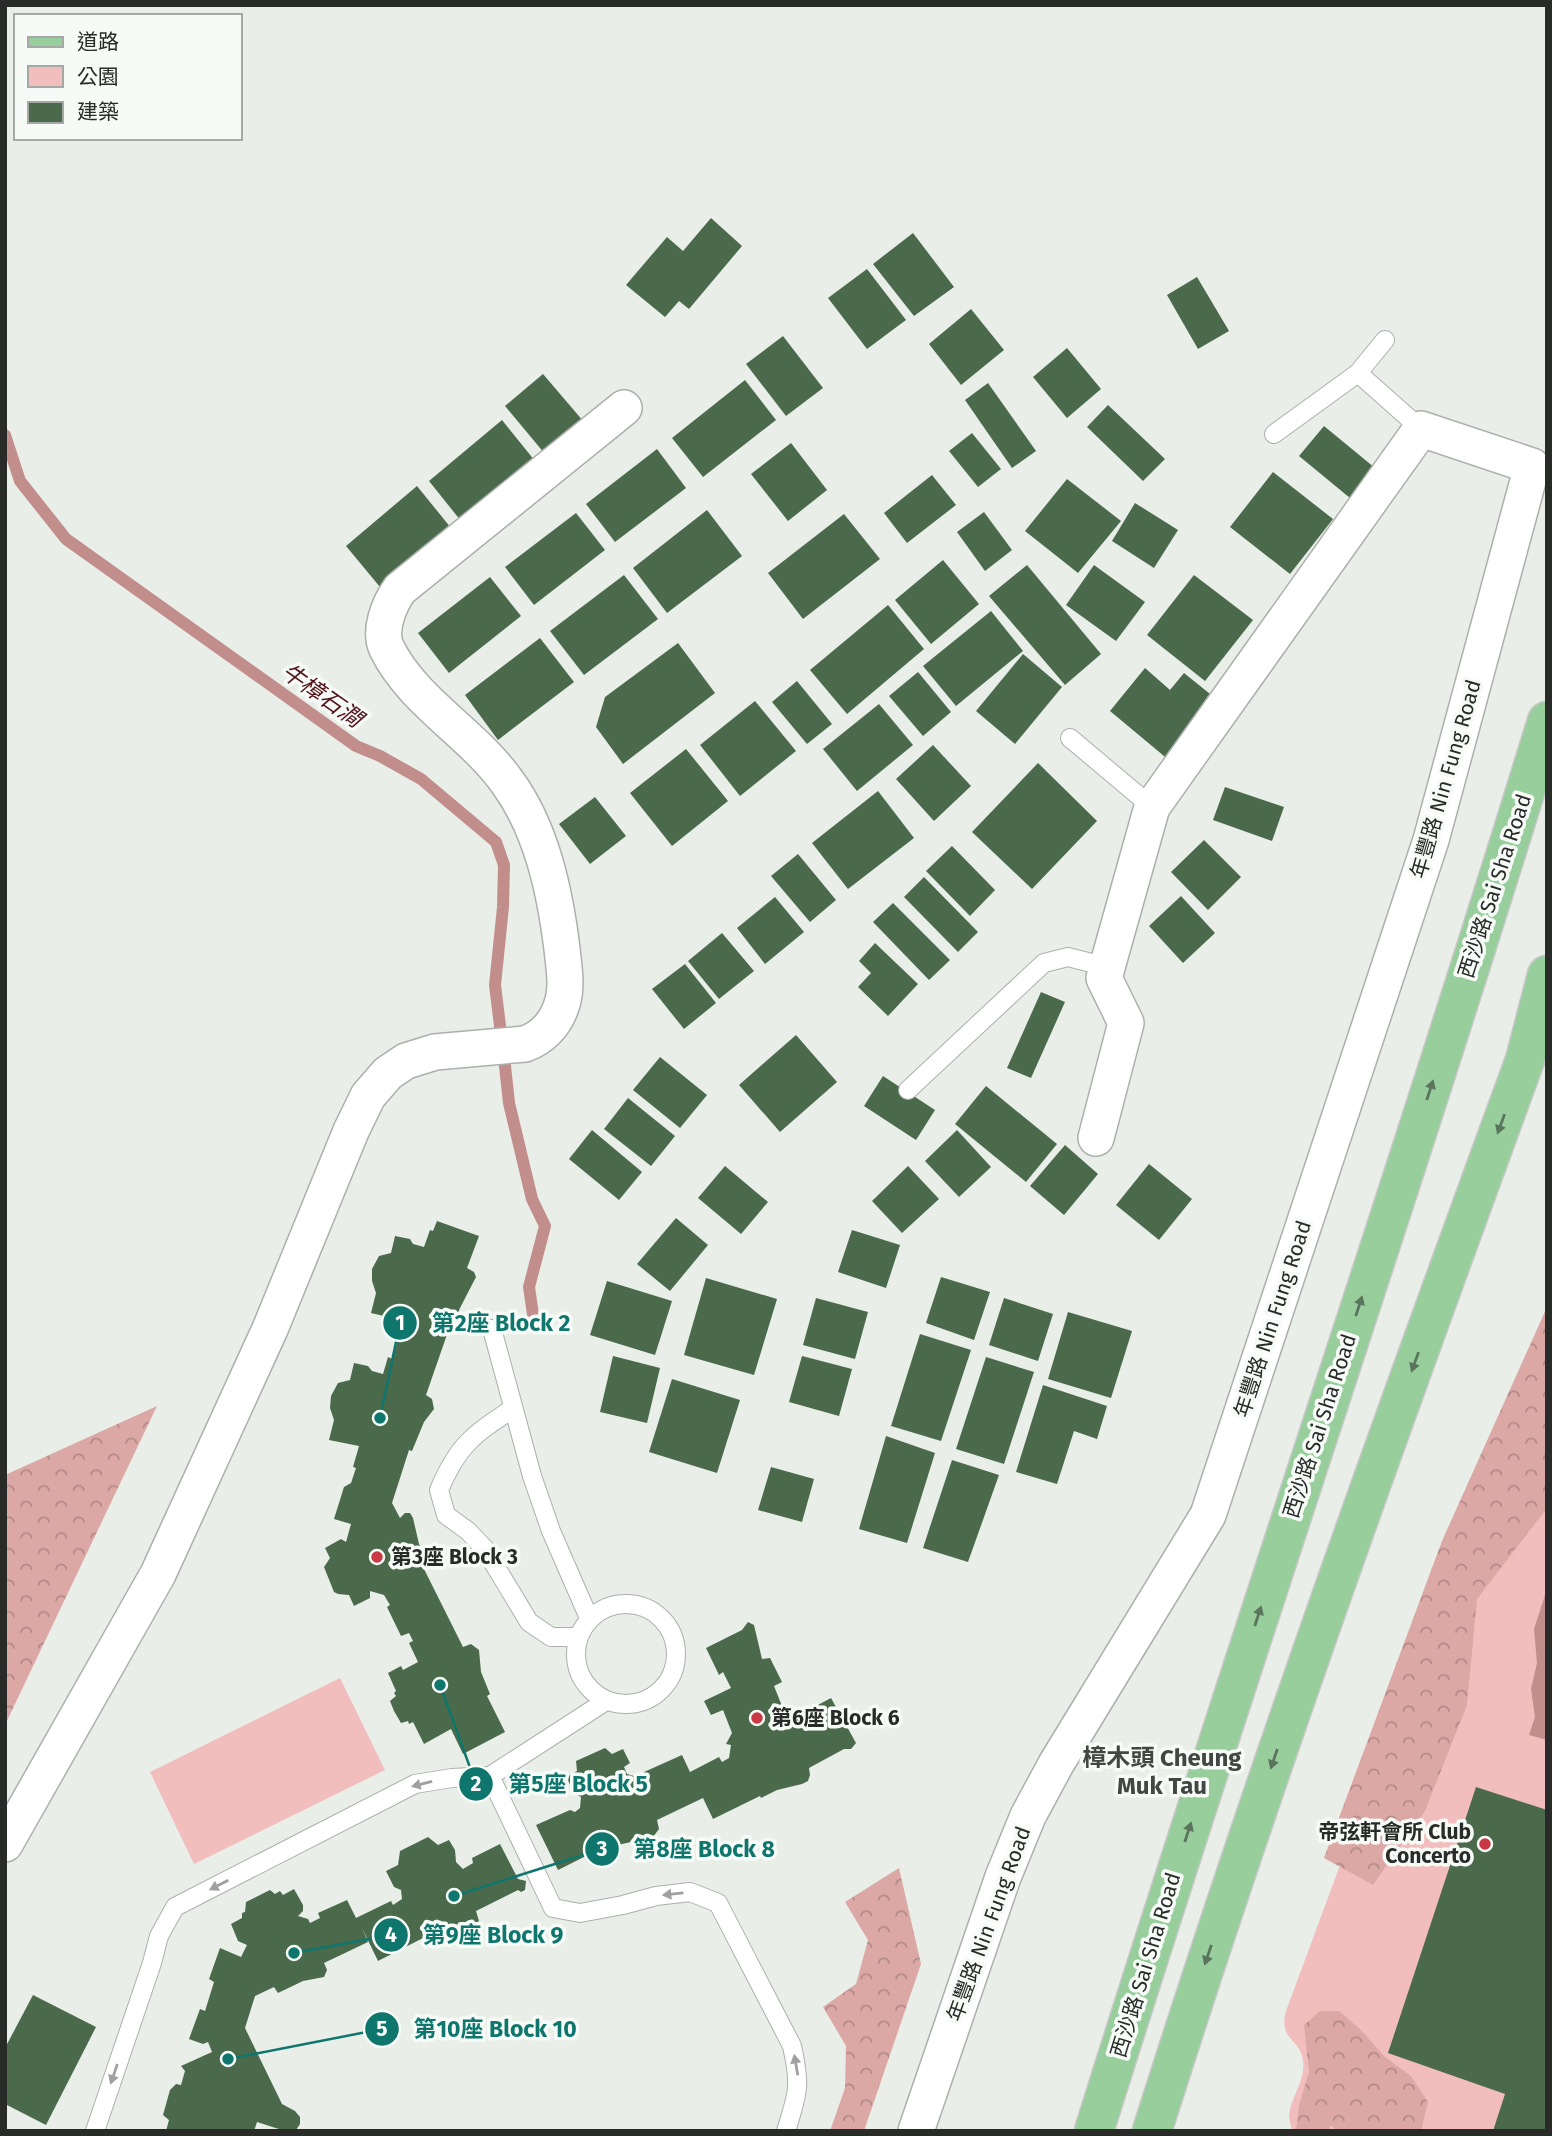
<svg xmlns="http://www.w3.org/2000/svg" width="1552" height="2136" viewBox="0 0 1552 2136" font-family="'Fira Sans','Noto Sans TC',sans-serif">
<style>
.green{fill:#f1bebd}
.forest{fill:url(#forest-crowns)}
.water{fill:#c18e8c}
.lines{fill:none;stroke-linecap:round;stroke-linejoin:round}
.stream{stroke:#c18e8c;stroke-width:12}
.building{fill:#4a6a4b}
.service-casing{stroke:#acb0ac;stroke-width:20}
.minor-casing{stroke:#acb0ac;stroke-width:38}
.primary-casing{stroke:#c7c8c7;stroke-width:41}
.service{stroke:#fff;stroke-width:18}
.minor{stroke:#fff;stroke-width:35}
.primary{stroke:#97ce9c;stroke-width:38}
.oneway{fill:#5a745d}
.oneway2{fill:#9fa09f}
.poi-dot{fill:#c83845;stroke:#f7fbf7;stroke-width:2.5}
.labels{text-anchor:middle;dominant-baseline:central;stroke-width:7;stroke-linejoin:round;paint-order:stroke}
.street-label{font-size:21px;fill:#292b29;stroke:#f7fbf7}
.poi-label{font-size:21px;font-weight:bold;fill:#292b29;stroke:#f7fbf7;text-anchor:start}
.water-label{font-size:23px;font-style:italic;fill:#521419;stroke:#f7fbf7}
.quarter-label{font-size:24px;font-weight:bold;fill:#434743;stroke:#f7fbf7}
.leader{fill:none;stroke:#0f766e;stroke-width:2.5}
.callout-dot{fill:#0f766e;stroke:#f7fbf7;stroke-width:2.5}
.mark-label{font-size:21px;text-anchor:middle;font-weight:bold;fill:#fff}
.callout-label{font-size:23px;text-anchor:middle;font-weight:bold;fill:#0f766e;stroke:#f7fbf7;stroke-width:7;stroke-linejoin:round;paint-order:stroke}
</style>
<defs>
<pattern id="forest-crowns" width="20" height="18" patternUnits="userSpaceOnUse" patternTransform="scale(1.75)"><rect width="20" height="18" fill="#dca8a6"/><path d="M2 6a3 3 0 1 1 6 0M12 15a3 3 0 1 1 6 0" fill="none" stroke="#b28987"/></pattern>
</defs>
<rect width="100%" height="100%" fill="#e9eee9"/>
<g class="green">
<path d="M1547 1307V2131H1292C1291 2126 1289 2119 1289 2115 1291 2097 1306 2079 1303 2061 1301 2038 1278 2041 1286 2011Z"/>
<polygon points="340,1678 385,1770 194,1864 150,1772"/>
</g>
<g class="forest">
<polygon points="1547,1307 1547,1508 1477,1599 1467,1705 1425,1811 1373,1885 1324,1858 1442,1541"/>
<polygon points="157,1406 5,1725 5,1475"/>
<polygon points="899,1868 921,1964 864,2131 830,2131 845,2088 846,2046 823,2007 856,1984 868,1940 845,1902"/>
<polygon points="1320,2011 1339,2011 1360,2029 1385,2057 1411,2076 1428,2102 1421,2131 1337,2131 1331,2125 1328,2131 1296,2131 1299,2105 1309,2072 1304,2025"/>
</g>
<polygon class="water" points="1547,1589 1547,1740 1529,1735 1535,1717 1531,1689 1537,1663 1534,1629"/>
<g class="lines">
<g class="stream">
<polyline points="5,435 20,481 66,539 356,746 380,756 421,779 496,842 504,865 503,907 495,985 501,1034"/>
<polyline points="504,1057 509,1103 532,1199 545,1226 529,1287 535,1328"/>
</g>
</g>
<g class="building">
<polygon points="711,218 742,246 689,309 679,301 665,317 626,285 667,237 683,251"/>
<polygon points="913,233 954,287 914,316 873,264"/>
<polygon points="867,269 906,320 867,349 828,298"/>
<polygon points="1197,277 1229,331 1198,349 1167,295"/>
<polygon points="971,309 1004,350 961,385 929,344"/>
<polygon points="783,336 823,388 786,416 746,364"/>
<polygon points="1067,348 1101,389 1067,418 1033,377"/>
<polygon points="543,374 584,422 545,454 505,406"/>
<polygon points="745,380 776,420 703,477 672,438"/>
<polygon points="988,383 1036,451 1012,468 965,400"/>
<polygon points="1108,405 1165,459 1143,481 1087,427"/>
<polygon points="502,420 535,461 461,521 429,481"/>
<polygon points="1324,426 1375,468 1350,498 1299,456"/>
<polygon points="972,433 1001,469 978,487 949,451"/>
<polygon points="791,443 827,490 788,521 751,474"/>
<polygon points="657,449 686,488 615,542 586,504"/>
<polygon points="1273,472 1333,519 1290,574 1230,527"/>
<polygon points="932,475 956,505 907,543 884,513"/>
<polygon points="1067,479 1121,521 1078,573 1025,531"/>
<polygon points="417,486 451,528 380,587 346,546"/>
<polygon points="1135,503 1178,530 1154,568 1112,541"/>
<polygon points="707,510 742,556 667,613 633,568"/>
<polygon points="984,512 1012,550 985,571 957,532"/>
<polygon points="576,513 605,550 534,605 505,567"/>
<polygon points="844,514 880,559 803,619 768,573"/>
<polygon points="943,560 979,604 931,644 895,600"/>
<polygon points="1027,565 1101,654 1065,685 989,596"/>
<polygon points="1094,565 1145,602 1116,641 1066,605"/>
<polygon points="624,575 658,619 584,675 550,631"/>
<polygon points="1194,575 1253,620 1205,681 1147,635"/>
<polygon points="490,577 521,616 449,673 418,633"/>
<polygon points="888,605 924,649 847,714 810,670"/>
<polygon points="991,611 1023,651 956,706 923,666"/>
<polygon points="540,638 574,682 498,740 465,695"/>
<polygon points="678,643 715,693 623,764 596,727 605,697"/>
<polygon points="1023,654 1062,687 1015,744 976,711"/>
<polygon points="1145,668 1170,690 1184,673 1220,702 1170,761 1110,711"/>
<polygon points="918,672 951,712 923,736 889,696"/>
<polygon points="797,681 832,724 807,744 772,702"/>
<polygon points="755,701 796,751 740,796 700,745"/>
<polygon points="879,704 913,745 857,791 823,749"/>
<polygon points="933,745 971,786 934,821 896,779"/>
<polygon points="686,749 728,801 672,846 630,793"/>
<polygon points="1038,763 1097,821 1032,889 972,832"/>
<polygon points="1225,787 1284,807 1272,841 1213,820"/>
<polygon points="878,791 914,838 848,889 812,843"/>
<polygon points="595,797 626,836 590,864 559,824"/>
<polygon points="1204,840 1241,877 1208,910 1171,872"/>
<polygon points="952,846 995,890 970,916 926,871"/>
<polygon points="798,854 836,900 810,922 771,876"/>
<polygon points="924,877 978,932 958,952 904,897"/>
<polygon points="1181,896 1215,933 1183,963 1149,926"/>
<polygon points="775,897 804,932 765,964 737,928"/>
<polygon points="893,903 950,960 929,980 873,922"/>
<polygon points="722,933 754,971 719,999 688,961"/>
<polygon points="875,943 918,984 888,1016 858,987 871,973 859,961"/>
<polygon points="685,964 716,1003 684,1029 652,989"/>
<polygon points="1041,992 1065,1002 1031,1078 1007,1068"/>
<polygon points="796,1035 837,1082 780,1132 739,1085"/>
<polygon points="660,1057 707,1095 680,1128 633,1090"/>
<polygon points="883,1076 935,1110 916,1140 864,1106"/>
<polygon points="986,1086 1057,1144 1026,1182 955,1124"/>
<polygon points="628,1098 675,1136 651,1166 604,1129"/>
<polygon points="592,1130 642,1172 619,1200 569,1159"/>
<polygon points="957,1130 991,1167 959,1197 925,1161"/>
<polygon points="1065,1145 1098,1174 1064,1215 1030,1186"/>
<polygon points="1149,1164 1192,1199 1159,1240 1116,1205"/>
<polygon points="725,1166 768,1202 741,1234 698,1198"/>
<polygon points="908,1166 939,1199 902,1233 872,1201"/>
<polygon points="676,1218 708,1245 670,1291 637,1264"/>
<polygon points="437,1221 479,1236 467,1268 474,1272 476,1277 460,1308 454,1324 451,1323 426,1395 432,1399 434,1409 424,1422 412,1451 409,1450 392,1503 400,1518 405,1513 410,1513 413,1518 419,1544 429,1564 423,1567 463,1647 471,1644 479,1650 481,1672 490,1694 487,1696 505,1732 463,1754 451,1729 424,1744 413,1722 409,1724 408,1721 401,1723 394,1711 390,1701 396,1696 394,1693 396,1691 388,1673 401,1666 403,1670 418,1662 409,1643 413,1641 409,1633 401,1636 387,1607 390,1605 384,1595 370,1591 370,1598 354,1606 349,1595 338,1594 334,1592 324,1567 330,1558 325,1548 341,1539 346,1542 351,1524 334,1519 344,1487 351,1483 356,1468 353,1467 359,1446 329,1440 334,1420 330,1408 331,1396 338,1383 350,1380 354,1363 368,1366 372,1371 383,1374 388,1357 392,1359 396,1347 397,1341 394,1340 401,1320 371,1313 376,1293 372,1281 372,1269 379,1256 391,1253 395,1236 410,1239 413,1244 424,1247 430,1230 433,1231"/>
<polygon points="852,1230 900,1245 886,1288 838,1272"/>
<polygon points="941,1277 990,1292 974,1340 926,1323"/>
<polygon points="706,1278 777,1299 754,1375 684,1355"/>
<polygon points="607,1281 672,1301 655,1355 590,1335"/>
<polygon points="816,1298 868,1312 855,1359 803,1345"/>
<polygon points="1004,1298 1053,1314 1038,1361 989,1345"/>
<polygon points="1068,1312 1132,1331 1111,1398 1048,1379"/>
<polygon points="920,1334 971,1350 941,1441 891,1426"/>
<polygon points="613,1356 660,1368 647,1423 600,1412"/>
<polygon points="802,1356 852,1369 839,1416 789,1402"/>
<polygon points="986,1357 1034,1372 1004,1464 956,1449"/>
<polygon points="672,1379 740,1400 717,1473 649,1452"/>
<polygon points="1043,1385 1107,1406 1097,1439 1074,1431 1057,1484 1016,1472"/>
<polygon points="886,1436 935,1453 907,1543 859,1529"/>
<polygon points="952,1460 999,1475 968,1562 923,1548"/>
<polygon points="771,1467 814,1479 802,1522 758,1510"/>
<polygon points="748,1622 754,1625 762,1659 770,1658 782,1682 774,1686 788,1721 831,1698 856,1743 851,1749 844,1749 809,1768 810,1775 808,1781 802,1784 777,1790 761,1798 760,1796 713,1819 703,1798 657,1820 659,1829 653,1837 600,1849 558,1870 536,1825 570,1810 575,1812 580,1808 581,1797 573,1793 567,1777 577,1771 576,1761 605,1748 612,1754 623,1749 630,1763 624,1767 627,1774 634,1776 637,1781 646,1777 644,1772 682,1755 690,1772 719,1757 722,1762 729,1758 731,1745 726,1744 732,1733 723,1710 711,1715 704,1701 731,1688 723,1672 719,1675 706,1648 742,1630"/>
<polygon points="1476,1787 1547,1810 1547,2131 1493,2131 1505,2094 1388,2053"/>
<polygon points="428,1837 438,1845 449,1840 455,1850 456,1862 463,1869 473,1863 472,1858 500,1844 518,1879 526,1881 525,1890 521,1892 518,1890 476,1911 479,1921 475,1924 459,1926 435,1937 431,1943 425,1937 378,1961 362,1928 368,1942 324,1963 327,1970 324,1977 303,1981 278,1993 274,1987 255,1996 245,2028 282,2104 295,2111 300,2117 300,2124 296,2130 285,2131 257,2122 254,2131 166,2131 169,2120 163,2115 170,2090 176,2084 181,2085 185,2071 181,2066 212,2052 208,2042 203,2044 189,2039 200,2009 205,2011 214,1982 209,1979 220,1948 241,1957 247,1945 238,1941 231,1924 242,1918 242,1913 245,1912 246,1902 270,1890 275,1894 280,1891 283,1895 294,1889 303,1905 303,1911 298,1916 308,1919 310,1923 320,1918 318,1913 347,1900 356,1918 391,1901 393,1905 402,1899 401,1890 394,1887 386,1871 398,1865 400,1851"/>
<polygon points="33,1995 96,2027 46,2125 5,2104 5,2048"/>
</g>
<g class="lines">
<g class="service-casing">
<g id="service">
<polyline points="1358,373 1385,340"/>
<polyline points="1274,434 1358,373 1421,429"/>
<polyline points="1070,738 1152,807"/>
<polyline points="908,1090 1044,963 1068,957 1107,967"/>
<polyline points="492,1329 532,1476 551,1531 589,1618"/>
<path d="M512 1409C473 1435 458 1445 439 1490L446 1515 468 1531 485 1549 529 1622 551 1637H578"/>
<circle cx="626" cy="1654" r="50"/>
<path d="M490 1776 553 1908 580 1913 623 1905 656 1896 690 1892 718 1903 792 2046C801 2086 798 2093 786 2131"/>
<polyline points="95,2131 152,1963 159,1936 175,1907 415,1784 452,1778 490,1776 606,1701"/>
</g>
</g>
<g class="minor-casing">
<g id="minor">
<path d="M5 1844 158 1574 270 1329 351 1131 368 1096 388 1073 406 1061 435 1052 525 1044C542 1038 555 1024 561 1007 568 988 564 968 562 949 555 892 542 830 508 783 474 734 414 703 387 649 378 631 389 604 400 589L624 408"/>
<polyline points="916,2131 1003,1877 1028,1816 1056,1764 1208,1515 1431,840 1532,466 1421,429 1152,807 1104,978 1126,1023 1096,1138"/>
</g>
</g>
<g class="primary-casing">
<g id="primary">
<path d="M1094 2131C1241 1660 1402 1193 1547 721"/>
<path d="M1152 2131C1266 1770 1395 1415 1525 1060L1547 975"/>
</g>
</g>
<use href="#service" class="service"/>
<use href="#minor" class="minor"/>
<use href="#primary" class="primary"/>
</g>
<defs><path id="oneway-solid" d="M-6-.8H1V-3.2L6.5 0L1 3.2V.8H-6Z" transform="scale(1.75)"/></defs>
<g class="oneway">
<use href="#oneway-solid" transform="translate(1430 1090) rotate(-72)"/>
<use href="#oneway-solid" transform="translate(1501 1124) rotate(110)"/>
<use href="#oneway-solid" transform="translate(1359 1306) rotate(-72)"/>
<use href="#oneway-solid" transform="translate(1415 1362) rotate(110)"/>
<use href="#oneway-solid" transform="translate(1258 1616) rotate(-72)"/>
<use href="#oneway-solid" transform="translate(1274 1759) rotate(109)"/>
<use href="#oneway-solid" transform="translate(1188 1832) rotate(-72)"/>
<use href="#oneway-solid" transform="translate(1208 1955) rotate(109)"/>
</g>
<g class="oneway2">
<use href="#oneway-solid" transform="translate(422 1784) rotate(166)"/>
<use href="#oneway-solid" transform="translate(219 1885) rotate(153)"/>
<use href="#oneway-solid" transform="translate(673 1894) rotate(174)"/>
<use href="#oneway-solid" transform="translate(796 2065) rotate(-100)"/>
<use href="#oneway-solid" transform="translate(114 2074) rotate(109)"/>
</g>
<g class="poi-dot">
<circle cx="377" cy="1557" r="7"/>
<circle cx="757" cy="1718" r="7"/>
<circle cx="1485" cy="1844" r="7"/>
</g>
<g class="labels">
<g class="street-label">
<text transform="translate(1446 779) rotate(-74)">年豐路 Nin Fung Road</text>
<text transform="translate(1495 886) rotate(-72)">西沙路 Sai Sha Road</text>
<text transform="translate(1273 1319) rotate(-72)">年豐路 Nin Fung Road</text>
<text transform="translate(1320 1426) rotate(-72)">西沙路 Sai Sha Road</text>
<text transform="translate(989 1924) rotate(-70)">年豐路 Nin Fung Road</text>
<text transform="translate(1146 1965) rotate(-73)">西沙路 Sai Sha Road</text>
</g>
<g class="poi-label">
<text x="391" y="1557">第3座 Block 3</text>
<text x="771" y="1718">第6座 Block 6</text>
<text x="1471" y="1832" text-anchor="end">帝弦軒會所 Club<tspan x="1471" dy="24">Concerto</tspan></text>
</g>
<g class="water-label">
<text transform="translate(322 695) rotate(35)">牛樟石澗</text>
</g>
<g class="quarter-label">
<text x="1162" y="1758">樟木頭 Cheung<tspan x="1162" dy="28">Muk Tau</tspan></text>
</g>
</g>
<path class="leader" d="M380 1418L400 1323M440 1685L476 1784M454 1896L602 1849M294 1953L391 1935M228 2059L382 2029"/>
<g class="callout-dot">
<circle cx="380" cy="1418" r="7"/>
<circle cx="440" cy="1685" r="7"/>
<circle cx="454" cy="1896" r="7"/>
<circle cx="294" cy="1953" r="7"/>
<circle cx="228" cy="2059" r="7"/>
<circle cx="400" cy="1323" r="18"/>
<circle cx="476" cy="1784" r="18"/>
<circle cx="602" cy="1849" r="18"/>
<circle cx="391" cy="1935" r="18"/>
<circle cx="382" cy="2029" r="18"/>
</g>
<g class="mark-label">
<text x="400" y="1330">1</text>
<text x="476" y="1791">2</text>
<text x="602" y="1856">3</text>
<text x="391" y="1942">4</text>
<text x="382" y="2036">5</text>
</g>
<g class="callout-label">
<text x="501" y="1331">第2座 Block 2</text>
<text x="578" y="1792">第5座 Block 5</text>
<text x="704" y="1857">第8座 Block 8</text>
<text x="493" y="1943">第9座 Block 9</text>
<text x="495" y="2037">第10座 Block 10</text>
</g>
<rect width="1552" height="2136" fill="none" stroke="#292b29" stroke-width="14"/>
<rect x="14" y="14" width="228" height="126" fill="#f7fbf7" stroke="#a5a8a5" stroke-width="2"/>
<rect x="28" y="37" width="35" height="10" fill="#97ce9c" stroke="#a5a8a5" stroke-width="2"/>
<text x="77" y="49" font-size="21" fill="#292b29">道路</text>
<rect x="28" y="66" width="35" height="21" fill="#f1bebd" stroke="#a5a8a5" stroke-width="2"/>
<text x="77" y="84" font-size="21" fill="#292b29">公園</text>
<rect x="28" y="102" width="35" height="21" fill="#4a6a4b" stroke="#a5a8a5" stroke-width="2"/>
<text x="77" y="119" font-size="21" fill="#292b29">建築</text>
</svg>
